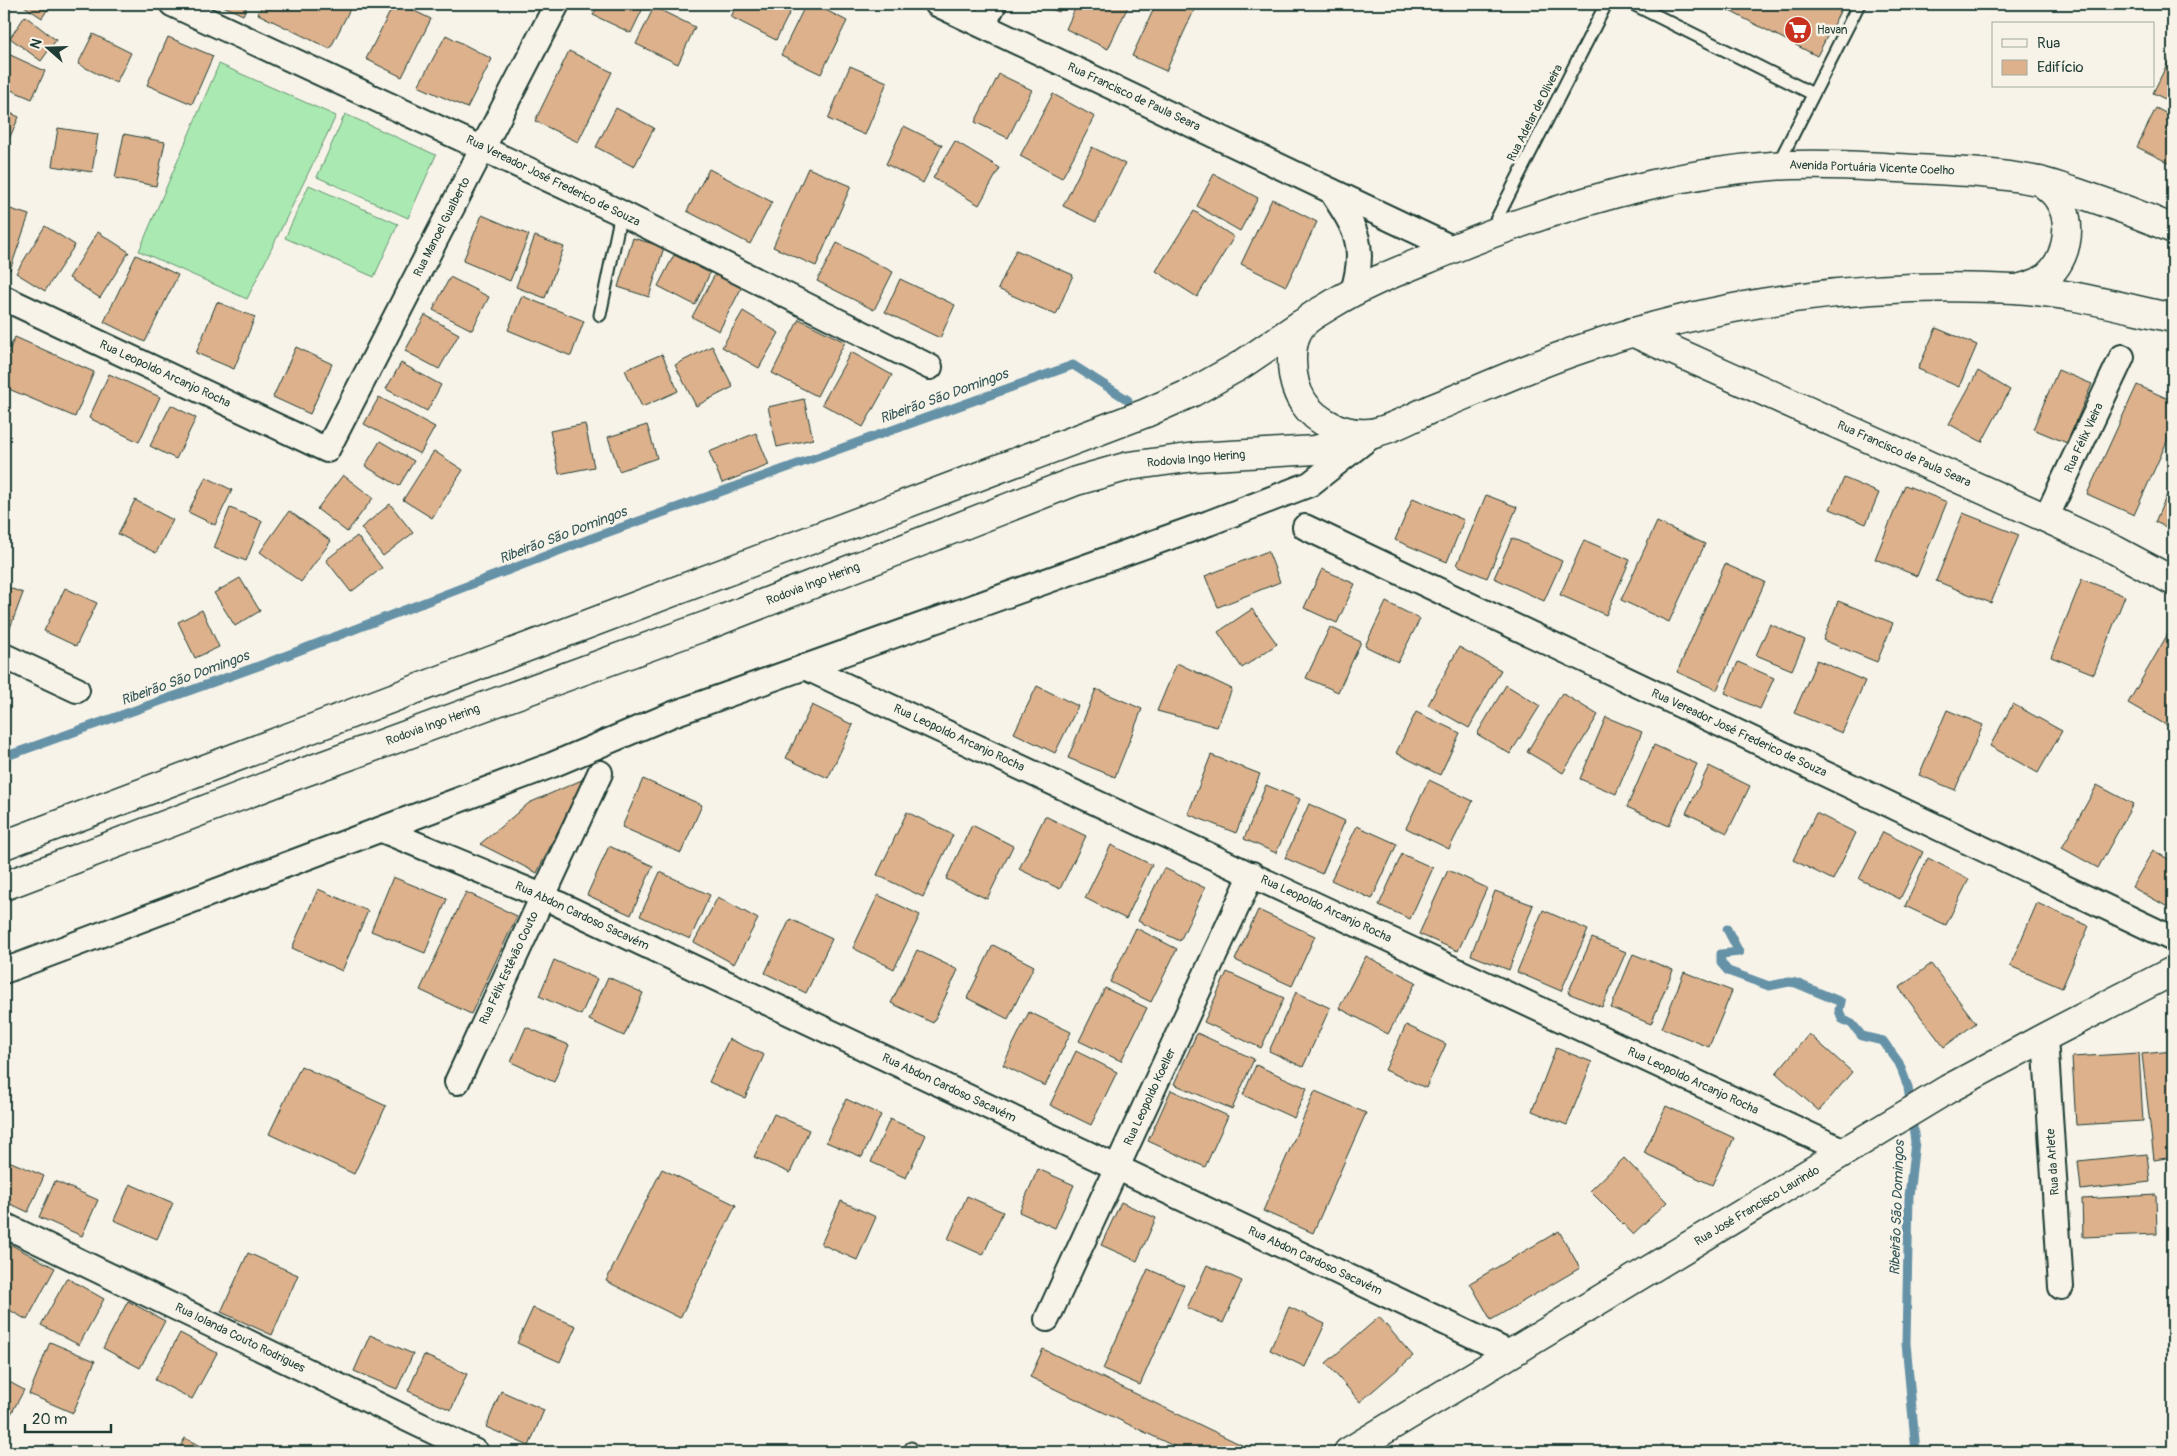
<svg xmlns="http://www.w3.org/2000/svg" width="2177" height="1456" viewBox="0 0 2177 1456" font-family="Pangolin,sans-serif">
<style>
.grass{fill:#aae9b1;stroke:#649372}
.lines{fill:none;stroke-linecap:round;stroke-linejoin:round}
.stream{stroke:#6692a7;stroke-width:9}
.building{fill:#dcb18c;stroke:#1f3d34}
.service-casing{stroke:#1f3d34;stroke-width:15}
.minor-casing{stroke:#1f3d34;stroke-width:28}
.tertiary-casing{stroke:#1f3d34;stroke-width:31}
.secondary-casing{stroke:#1f3d34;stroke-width:31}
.trunk-casing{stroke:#1f3d34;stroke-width:31}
.motorway-casing{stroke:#1f3d34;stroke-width:31}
.service{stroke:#f7f3e8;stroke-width:11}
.minor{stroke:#f7f3e8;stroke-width:24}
.tertiary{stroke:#f7f3e8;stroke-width:28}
.secondary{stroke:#f7f3e8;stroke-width:28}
.trunk{stroke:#f7f3e8;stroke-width:28}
.motorway{stroke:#f7f3e8;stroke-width:28}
.labels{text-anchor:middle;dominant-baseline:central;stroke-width:5;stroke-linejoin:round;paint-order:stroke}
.poi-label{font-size:12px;fill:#1f3d34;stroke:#f7f3e8;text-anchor:start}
.street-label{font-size:12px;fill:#1f3d34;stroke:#f7f3e8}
.water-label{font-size:14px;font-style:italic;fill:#37595a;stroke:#f7f3e8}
</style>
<rect width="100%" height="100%" fill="#f7f3e8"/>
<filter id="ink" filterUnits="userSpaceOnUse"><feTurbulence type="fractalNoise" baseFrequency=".02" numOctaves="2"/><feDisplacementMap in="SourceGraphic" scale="10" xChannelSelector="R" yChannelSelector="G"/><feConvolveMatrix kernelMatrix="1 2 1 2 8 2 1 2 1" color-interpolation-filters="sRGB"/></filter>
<g filter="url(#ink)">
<g class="grass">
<polygon points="219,64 336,116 247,299 139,251"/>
<polygon points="345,114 436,155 408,218 317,177"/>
<polygon points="309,185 398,224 374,277 285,238"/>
</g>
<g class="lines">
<g class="stream">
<polyline points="4,757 264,664 592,538 1073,365 1128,400"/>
<polyline points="1727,929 1739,952 1721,954 1721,963 1728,971 1769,986 1789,982 1796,983 1841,1002 1839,1010 1842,1019 1852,1024 1862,1036 1883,1041 1899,1063 1908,1087 1915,1142 1909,1196 1906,1343 1916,1452"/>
</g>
</g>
<g class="building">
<polygon points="21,4 51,4 42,18"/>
<polygon points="219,4 248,4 243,15"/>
<polygon points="263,4 345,4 351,7 330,49 258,14"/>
<polygon points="394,4 400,4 431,19 402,77 366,59"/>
<polygon points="599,4 645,4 631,33 593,15"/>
<polygon points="737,4 794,4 776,40 731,17"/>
<polygon points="806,4 814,4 847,21 821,74 781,55"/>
<polygon points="1039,4 1062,4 1059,12"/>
<polygon points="1077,4 1129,4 1108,49 1066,29"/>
<polygon points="1156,4 1197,4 1166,71 1132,56"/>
<polygon points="1716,4 1844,4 1817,56"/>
<polygon points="654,7 695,27 678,64 636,44"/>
<polygon points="25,16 56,40 41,61 10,38"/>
<polygon points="93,34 131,53 116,83 78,64"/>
<polygon points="446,35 492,59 467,108 418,86"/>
<polygon points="168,37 213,56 192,104 147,85"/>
<polygon points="569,51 612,72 578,142 535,121"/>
<polygon points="4,52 45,71 32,99 4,87"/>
<polygon points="2172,54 2173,55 2173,103 2153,93"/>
<polygon points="850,66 887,82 865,135 828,119"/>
<polygon points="999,74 1032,90 1008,138 975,122"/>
<polygon points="1053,94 1095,117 1062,178 1020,156"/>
<polygon points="616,108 654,128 634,167 596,147"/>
<polygon points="2156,108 2173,117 2173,165 2137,147"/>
<polygon points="4,110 19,117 4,150"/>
<polygon points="904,126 942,145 923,183 886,164"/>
<polygon points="58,128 98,134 92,172 52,166"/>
<polygon points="124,134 165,142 156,186 115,178"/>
<polygon points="955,141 1000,168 979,205 933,178"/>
<polygon points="1092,147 1125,164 1096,222 1063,206"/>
<polygon points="808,168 851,186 816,266 773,247"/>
<polygon points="709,169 772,202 750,244 687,211"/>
<polygon points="1214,174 1258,198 1240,231 1197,206"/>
<polygon points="1272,199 1317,222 1286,286 1241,264"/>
<polygon points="4,207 29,215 10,270 4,268"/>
<polygon points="1194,211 1234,237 1197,297 1156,271"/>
<polygon points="482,215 529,235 510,281 463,261"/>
<polygon points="45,226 75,245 45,291 16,273"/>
<polygon points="98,232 129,252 100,298 69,278"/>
<polygon points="535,236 564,247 545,298 516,287"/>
<polygon points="633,238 664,247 649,297 618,287"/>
<polygon points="837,243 893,272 874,310 817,281"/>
<polygon points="1016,250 1073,275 1056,315 998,289"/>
<polygon points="136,255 178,275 145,342 104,322"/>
<polygon points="674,255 710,273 695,305 658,286"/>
<polygon points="719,267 745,281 719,331 692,317"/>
<polygon points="450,277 489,297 472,330 433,310"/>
<polygon points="900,279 955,305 940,338 885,312"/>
<polygon points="522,296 584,321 571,356 508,330"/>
<polygon points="217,302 255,317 234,369 196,353"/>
<polygon points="743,311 779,333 759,368 722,347"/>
<polygon points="425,315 459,334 439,369 405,351"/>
<polygon points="799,319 845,342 817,396 772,373"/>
<polygon points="1936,328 1977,345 1959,387 1918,369"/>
<polygon points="15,337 94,372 75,417 4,387 4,362"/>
<polygon points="712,346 733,387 696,406 675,365"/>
<polygon points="296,347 332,364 310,414 273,397"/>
<polygon points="851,352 892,375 863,427 822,404"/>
<polygon points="662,354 678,391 642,407 625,370"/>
<polygon points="401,363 441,385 427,411 386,389"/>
<polygon points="2058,370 2092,384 2067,443 2033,429"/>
<polygon points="1978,371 2010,390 1982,442 1949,424"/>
<polygon points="109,374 160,397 139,442 89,418"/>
<polygon points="2137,385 2173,401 2173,428 2134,515 2087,494"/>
<polygon points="379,397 435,427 420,454 364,424"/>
<polygon points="804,399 813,439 777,447 768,407"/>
<polygon points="171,405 196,418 176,459 150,446"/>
<polygon points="585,424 594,467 559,474 550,431"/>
<polygon points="647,425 657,458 619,471 608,437"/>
<polygon points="756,433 769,465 722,483 709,452"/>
<polygon points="380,441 414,461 399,486 365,466"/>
<polygon points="434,451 463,470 432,518 403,500"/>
<polygon points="343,475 373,498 347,532 317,509"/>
<polygon points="206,477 232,490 215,525 188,512"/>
<polygon points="1844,478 1879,493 1866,524 1830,509"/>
<polygon points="2173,481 2173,530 2155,522"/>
<polygon points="1905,485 1947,502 1917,576 1875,559"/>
<polygon points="1486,495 1517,507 1487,578 1457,565"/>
<polygon points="1413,498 1464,520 1447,562 1395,540"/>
<polygon points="135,500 173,520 156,553 118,534"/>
<polygon points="390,504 413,533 383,556 361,528"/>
<polygon points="230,508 262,521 246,561 214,548"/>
<polygon points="289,511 331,541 301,582 260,552"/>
<polygon points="1963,513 2019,535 1991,603 1936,581"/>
<polygon points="1657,522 1705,544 1669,622 1621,600"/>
<polygon points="357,536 382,568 351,592 326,560"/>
<polygon points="1512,538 1562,561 1544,601 1494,578"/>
<polygon points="1584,540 1630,560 1606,615 1560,595"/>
<polygon points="1268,551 1280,582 1218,607 1205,576"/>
<polygon points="1725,564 1765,582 1717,690 1677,672"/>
<polygon points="1322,569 1355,584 1337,623 1304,608"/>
<polygon points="240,578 260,611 235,626 214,593"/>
<polygon points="2082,579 2125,596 2094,674 2051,657"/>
<polygon points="4,586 23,593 10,628 4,626"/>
<polygon points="65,588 97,603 76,646 44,631"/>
<polygon points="1838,601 1893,623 1877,662 1823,640"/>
<polygon points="1386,602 1420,619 1398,662 1365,646"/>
<polygon points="1252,609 1277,644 1242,668 1218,632"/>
<polygon points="202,610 219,647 195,658 178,622"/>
<polygon points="1770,624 1805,640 1792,670 1756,655"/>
<polygon points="2173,625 2173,712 2166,725 2128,703"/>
<polygon points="1330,627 1361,642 1338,692 1306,678"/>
<polygon points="1459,647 1501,670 1469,728 1428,705"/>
<polygon points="1817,660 1865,681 1842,733 1794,713"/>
<polygon points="1738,662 1774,678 1760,709 1725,693"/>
<polygon points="1177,663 1232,689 1217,727 1157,711"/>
<polygon points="1506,685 1540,706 1510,754 1477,734"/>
<polygon points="1037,686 1078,706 1055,753 1014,733"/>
<polygon points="1096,689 1142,709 1115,777 1068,758"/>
<polygon points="1562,693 1598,715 1563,773 1527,752"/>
<polygon points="2013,704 2062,731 2038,773 1990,746"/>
<polygon points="812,705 853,725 828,778 786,758"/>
<polygon points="1947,710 1983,725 1955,790 1919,775"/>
<polygon points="1416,712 1460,733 1440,775 1396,753"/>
<polygon points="1606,717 1642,732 1616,794 1580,779"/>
<polygon points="1654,745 1697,764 1669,826 1627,807"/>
<polygon points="1211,755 1260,774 1236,833 1188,814"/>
<polygon points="1709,766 1750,786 1727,833 1686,813"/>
<polygon points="584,779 537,873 480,844 529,803"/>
<polygon points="643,779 702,805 681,853 622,827"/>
<polygon points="1429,780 1473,801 1449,849 1406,828"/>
<polygon points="1266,785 1300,799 1276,853 1244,839"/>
<polygon points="2097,785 2133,804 2098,868 2062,848"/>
<polygon points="1309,804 1345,821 1322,874 1285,858"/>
<polygon points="907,812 953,835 923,897 877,875"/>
<polygon points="1816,813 1856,833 1833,880 1793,860"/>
<polygon points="1045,816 1086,836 1060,889 1019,869"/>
<polygon points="972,825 1013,846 987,899 946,879"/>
<polygon points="1357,826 1397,844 1372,899 1331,880"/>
<polygon points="1883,832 1923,852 1900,899 1859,879"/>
<polygon points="1111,845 1152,865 1126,919 1085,898"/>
<polygon points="609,846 653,866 631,915 587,895"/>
<polygon points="2153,850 2173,862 2173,910 2132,887"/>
<polygon points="1402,854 1433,868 1410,919 1379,905"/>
<polygon points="1928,858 1969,879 1946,925 1905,906"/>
<polygon points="1164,868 1205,888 1180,941 1138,921"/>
<polygon points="1448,870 1487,888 1458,951 1419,934"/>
<polygon points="660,872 710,895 690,939 640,916"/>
<polygon points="393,877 447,899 425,953 371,931"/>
<polygon points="318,889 368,911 342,971 292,948"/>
<polygon points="1495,891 1533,905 1509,970 1471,955"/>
<polygon points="466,892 517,916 471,1014 420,990"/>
<polygon points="878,895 920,915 894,969 853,948"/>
<polygon points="718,897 758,919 734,964 694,942"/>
<polygon points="2037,903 2089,926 2062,988 2010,966"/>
<polygon points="1258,910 1315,936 1292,986 1235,960"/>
<polygon points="1543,910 1588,930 1561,991 1517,972"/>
<polygon points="790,919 832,939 806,993 765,973"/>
<polygon points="1136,928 1177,949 1151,1002 1110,982"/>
<polygon points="1592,938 1626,952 1602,1007 1568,993"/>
<polygon points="993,945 1034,966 1008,1019 967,998"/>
<polygon points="917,950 958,970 933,1023 891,1003"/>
<polygon points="1633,954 1673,970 1651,1024 1611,1008"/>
<polygon points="1366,956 1416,982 1388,1034 1339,1008"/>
<polygon points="554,960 597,979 581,1015 539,996"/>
<polygon points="1931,964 1976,1023 1944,1047 1899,988"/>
<polygon points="1227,972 1284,998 1261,1048 1204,1022"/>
<polygon points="1684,972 1732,991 1709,1047 1662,1028"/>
<polygon points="608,977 643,993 624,1036 589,1020"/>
<polygon points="1105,988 1147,1008 1121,1061 1079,1041"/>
<polygon points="1296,992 1330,1008 1303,1067 1269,1051"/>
<polygon points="1029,1012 1071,1032 1045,1086 1003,1065"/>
<polygon points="1406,1025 1446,1044 1426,1088 1385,1070"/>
<polygon points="526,1027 569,1045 554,1082 511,1062"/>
<polygon points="1197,1033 1254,1059 1232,1109 1174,1084"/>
<polygon points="1809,1034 1852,1072 1819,1111 1776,1073"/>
<polygon points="729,1039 764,1055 745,1098 709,1082"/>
<polygon points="1556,1048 1592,1062 1567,1125 1532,1111"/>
<polygon points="1076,1051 1117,1072 1091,1125 1050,1105"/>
<polygon points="2173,1051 2173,1157 2154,1160 2142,1054"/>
<polygon points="2139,1053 2143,1121 2076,1125 2072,1057"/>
<polygon points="1256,1065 1307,1088 1294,1118 1243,1095"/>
<polygon points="301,1066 386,1106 354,1174 269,1134"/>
<polygon points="1171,1090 1228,1116 1205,1167 1148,1141"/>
<polygon points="1315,1091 1366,1113 1313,1233 1263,1211"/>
<polygon points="846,1099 881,1115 862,1157 826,1142"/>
<polygon points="1666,1106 1734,1138 1712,1185 1644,1153"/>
<polygon points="774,1114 809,1130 790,1173 754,1157"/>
<polygon points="890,1119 926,1135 906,1178 871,1162"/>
<polygon points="2147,1154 2150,1182 2081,1190 2078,1161"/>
<polygon points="1624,1158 1667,1202 1633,1234 1590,1191"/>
<polygon points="4,1159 44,1176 28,1212 4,1201"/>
<polygon points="662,1169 736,1205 680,1318 606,1281"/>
<polygon points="1038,1169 1074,1185 1055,1228 1019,1212"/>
<polygon points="55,1181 98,1200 82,1236 39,1217"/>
<polygon points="130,1184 173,1203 157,1239 114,1220"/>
<polygon points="2156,1195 2157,1234 2083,1237 2082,1199"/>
<polygon points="967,1196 1003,1212 983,1255 948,1239"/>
<polygon points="841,1201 876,1217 857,1260 821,1244"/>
<polygon points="1121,1202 1156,1218 1137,1261 1101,1245"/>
<polygon points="1559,1231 1580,1268 1491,1320 1470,1283"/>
<polygon points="4,1241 55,1268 27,1320 4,1307"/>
<polygon points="248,1253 298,1275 272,1335 221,1312"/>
<polygon points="1207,1265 1242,1281 1223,1323 1187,1308"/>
<polygon points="1148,1269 1184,1285 1140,1385 1103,1369"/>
<polygon points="67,1278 104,1299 79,1345 41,1325"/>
<polygon points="128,1301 165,1321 140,1368 103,1348"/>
<polygon points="1289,1307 1325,1324 1305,1367 1270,1350"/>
<polygon points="533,1308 576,1326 560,1362 517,1343"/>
<polygon points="1379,1317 1413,1356 1360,1402 1326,1363"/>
<polygon points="180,1333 217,1353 192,1399 155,1380"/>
<polygon points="370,1335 413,1354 397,1389 354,1371"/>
<polygon points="50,1342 95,1361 73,1413 29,1394"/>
<polygon points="1043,1349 1250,1449 1246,1452 1186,1452 1030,1377"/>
<polygon points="424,1355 467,1374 451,1410 408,1391"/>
<polygon points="4,1379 24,1390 4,1427"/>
<polygon points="501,1391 544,1410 529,1446 486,1427"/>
<polygon points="185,1438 211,1452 177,1452"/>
</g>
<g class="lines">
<g class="service-casing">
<g id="service">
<polyline points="1633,4 1813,94"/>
<polyline points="1778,164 1859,4"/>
<polyline points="1491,230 1606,4"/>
<polyline points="600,315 621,213"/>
<polyline points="909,1452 911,1448"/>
</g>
</g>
<g class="minor-casing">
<g id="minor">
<polyline points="172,4 621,213 930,367"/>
<polyline points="937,4 1454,249"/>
<polyline points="983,25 994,4"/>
<path d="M1331 191C1356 229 1367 245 1353 291"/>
<polyline points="4,298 327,450 557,4"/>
<polyline points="2046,518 2122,357"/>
<polyline points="1305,527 2173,939"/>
<polyline points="4,656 77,690"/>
<polyline points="805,667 1846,1152"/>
<polyline points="382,830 542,896 1512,1354"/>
<polyline points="4,971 552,765 673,714 1209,523 1310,484 1371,436"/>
<polyline points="2045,1037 2061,1287"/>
<polyline points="457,1082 600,773"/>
<polyline points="4,1225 476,1452"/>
<polyline points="1047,1319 1252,874"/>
</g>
</g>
<g class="tertiary-casing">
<polyline id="tertiary" points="1632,332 2046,518 2115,550 2173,581"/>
</g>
<g class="secondary-casing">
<polyline id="secondary" points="1348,1452 1948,1089 2045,1037 2173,971"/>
</g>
<g class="trunk-casing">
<g id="trunk">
<path d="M2173 229C2141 215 2108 203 2075 192 2063 189 2051 183 2038 181 1998 173 1956 171 1915 169 1868 166 1819 163 1772 166 1661 174 1552 208 1450 250 1409 267 1367 282 1329 306 1321 311 1311 316 1305 322 1286 339 1290 382 1303 402 1317 423 1344 435 1369 433 1387 432 1413 417 1431 409 1481 389 1530 366 1581 349 1719 301 1868 281 2014 289 2067 292 2121 307 2173 318"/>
<path d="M2017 289C2024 287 2032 285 2039 282 2067 266 2076 223 2057 197 2053 191 2046 186 2040 181"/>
</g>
</g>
<g class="motorway-casing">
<g id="motorway">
<polyline points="4,845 1146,413 1193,392 1241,365 1301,324"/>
<polyline points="4,886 291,777 708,625 1076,481 1129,466 1195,457 1315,450 1374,434"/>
</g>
</g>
<use href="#service" class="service"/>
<use href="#minor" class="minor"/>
<use href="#tertiary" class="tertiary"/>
<use href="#secondary" class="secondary"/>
<use href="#trunk" class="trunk"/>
<use href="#motorway" class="motorway"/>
</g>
</g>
<defs>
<g id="supermarket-disc" transform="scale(1.4375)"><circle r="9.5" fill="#c8321e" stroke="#f7f3e8"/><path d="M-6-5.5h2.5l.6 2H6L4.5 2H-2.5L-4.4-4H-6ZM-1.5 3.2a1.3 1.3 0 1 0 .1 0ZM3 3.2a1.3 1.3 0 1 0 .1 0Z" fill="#fff"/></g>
</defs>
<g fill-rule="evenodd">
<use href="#supermarket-disc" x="1798" y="30"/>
</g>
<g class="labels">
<g class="poi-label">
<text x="1817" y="30">Havan</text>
</g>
<g class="street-label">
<text transform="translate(1134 97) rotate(25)">Rua Francisco de Paula Seara</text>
<text transform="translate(1535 113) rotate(-63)">Rua Adelar de Oliveira</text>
<text transform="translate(1872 168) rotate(2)">Avenida Portuária Vicente Coelho</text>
<text transform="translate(553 181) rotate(26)">Rua Vereador José Frederico de Souza</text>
<text transform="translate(442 227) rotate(-63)">Rua Manoel Gualberto</text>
<text transform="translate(165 374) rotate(25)">Rua Leopoldo Arcanjo Rocha</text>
<text transform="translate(2084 438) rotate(-65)">Rua Félix Vieira</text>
<text transform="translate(1904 454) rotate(24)">Rua Francisco de Paula Seara</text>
<text transform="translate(1196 459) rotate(-5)">Rodovia Ingo Hering</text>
<text transform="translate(813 584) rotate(-21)">Rodovia Ingo Hering</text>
<text transform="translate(433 725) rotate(-20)">Rodovia Ingo Hering</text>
<text transform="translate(1739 733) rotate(25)">Rua Vereador José Frederico de Souza</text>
<text transform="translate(959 738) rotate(25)">Rua Leopoldo Arcanjo Rocha</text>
<text transform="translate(1326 909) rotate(25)">Rua Leopoldo Arcanjo Rocha</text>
<text transform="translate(582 916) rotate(25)">Rua Abdon Cardoso Sacavém</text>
<text transform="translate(509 968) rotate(-65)">Rua Félix Estêvão Couto</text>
<text transform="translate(1693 1081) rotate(25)">Rua Leopoldo Arcanjo Rocha</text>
<text transform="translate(949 1088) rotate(25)">Rua Abdon Cardoso Sacavém</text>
<text transform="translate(1150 1097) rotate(-65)">Rua Leopoldo Koeller</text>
<text transform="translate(2053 1162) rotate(-94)">Rua da Arlete</text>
<text transform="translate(1757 1206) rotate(-31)">Rua José Francisco Laurindo</text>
<text transform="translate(1315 1261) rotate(25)">Rua Abdon Cardoso Sacavém</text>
<text transform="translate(240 1338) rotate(26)">Rua Iolanda Couto Rodrigues</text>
</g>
<g class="water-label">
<text transform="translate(944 396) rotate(-20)">Ribeirão São Domingos</text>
<text transform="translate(563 535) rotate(-21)">Ribeirão São Domingos</text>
<text transform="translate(185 678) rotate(-20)">Ribeirão São Domingos</text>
<text transform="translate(1897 1208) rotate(-88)">Ribeirão São Domingos</text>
</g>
</g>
<rect width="2177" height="1456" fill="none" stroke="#f7f3e8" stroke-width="20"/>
<rect x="10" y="10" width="2157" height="1436" fill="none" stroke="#1f3d34" stroke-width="2" filter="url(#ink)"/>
<rect x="1992" y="22" width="162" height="65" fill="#f7f3e8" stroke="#a1aaa0"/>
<rect x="2002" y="39" width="25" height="8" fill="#f7f3e8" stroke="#a1aaa0"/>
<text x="2037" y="48" font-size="15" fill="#1f3d34">Rua</text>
<rect x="2002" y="60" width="25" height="15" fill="#dcb18c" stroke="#a1aaa0"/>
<text x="2037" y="72" font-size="15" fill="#1f3d34">Edifício</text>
<g transform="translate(48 48) rotate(290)" stroke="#f7f3e8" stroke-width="4" paint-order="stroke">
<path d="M0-4L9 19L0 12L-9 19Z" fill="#1f3d34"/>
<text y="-8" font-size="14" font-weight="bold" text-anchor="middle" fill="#1f3d34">N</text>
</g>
<path d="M25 1424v8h86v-8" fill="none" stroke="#1f3d34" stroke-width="2.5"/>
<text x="32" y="1424" font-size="15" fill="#1f3d34" stroke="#f7f3e8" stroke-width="4" paint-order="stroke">20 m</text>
</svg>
